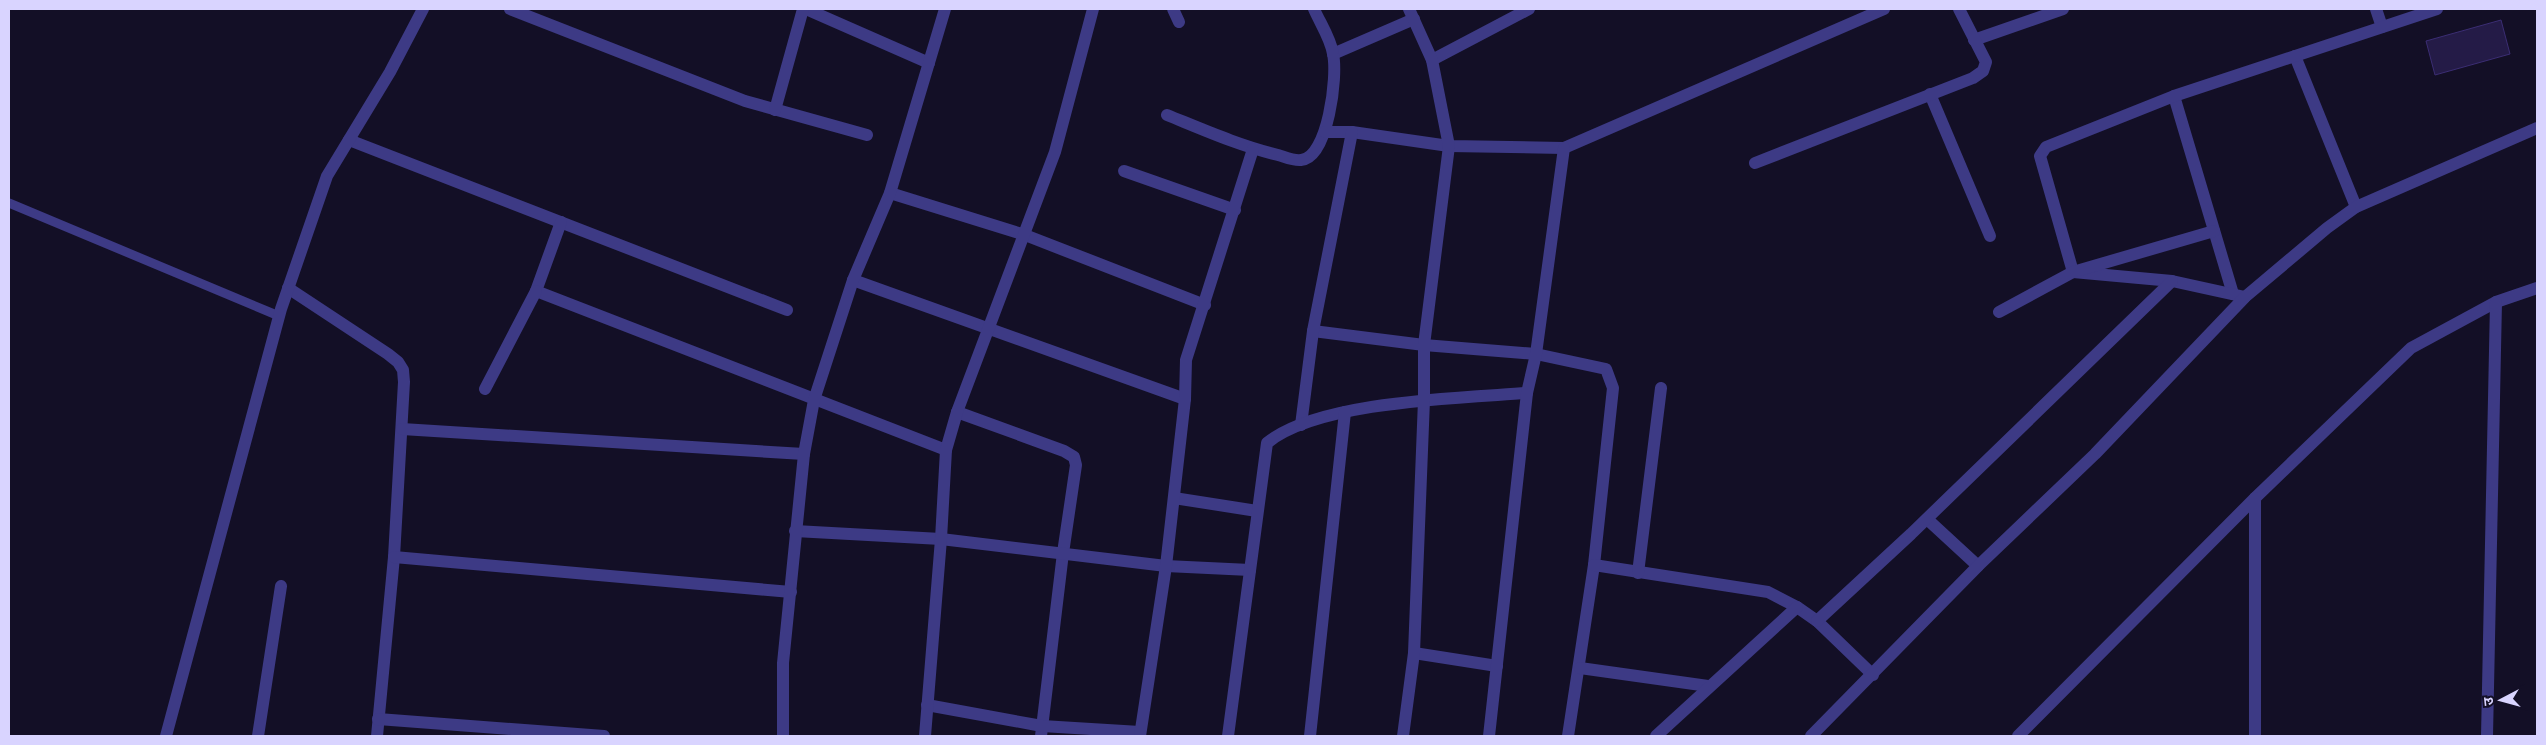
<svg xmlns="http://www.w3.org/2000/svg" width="2546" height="745" viewBox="0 0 2546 745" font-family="Barlow,'Noto Sans Devanagari',sans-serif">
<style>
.building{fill:#241b47;stroke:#3b2d73}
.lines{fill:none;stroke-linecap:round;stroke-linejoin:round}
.service{stroke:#3d3a85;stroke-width:9}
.minor{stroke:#3d3a85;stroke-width:12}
</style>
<rect width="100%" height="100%" fill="#130f26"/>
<polygon class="building" points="2501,20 2510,54 2435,75 2426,41"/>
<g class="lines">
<polyline class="service" points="9,203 279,316"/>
<g class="minor">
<polyline points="510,9 745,101 867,135"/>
<polyline points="806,9 929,63"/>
<polyline points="1173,9 1179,22"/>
<polyline points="2376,9 2382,27"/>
<polyline points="1974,40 2063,9"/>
<polyline points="1333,54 1414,19"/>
<polyline points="2295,56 2356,207"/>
<polyline points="1432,60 1529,9"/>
<polyline points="1930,94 1990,236"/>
<polyline points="2174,96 2233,294"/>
<polyline points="775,110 803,9"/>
<path d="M1167 115C1204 130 1240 146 1278 155 1285 157 1294 161 1301 160 1328 158 1338 76 1333 54 1331 39 1320 23 1314 9"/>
<polyline points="1325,132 1352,132 1449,146 1564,148 1884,9"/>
<polyline points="349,140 787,310"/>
<polyline points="1755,163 1973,78 1983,71 1986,62 1959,9"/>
<polyline points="1124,171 1235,210"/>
<polyline points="890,193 1025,235 1205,305"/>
<polyline points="561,222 536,291 946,450"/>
<polyline points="853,280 1185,399"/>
<polyline points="288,288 388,354 398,362 403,370 404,382 394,557 377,736"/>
<polyline points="2245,297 2172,281 2073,272 2040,156 2046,147 2174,96 2437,9"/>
<polyline points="1999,312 2073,272 2214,231"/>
<polyline points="1313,331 1424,345 1536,354 1606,369 1613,388 1594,565 1568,736"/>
<polyline points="485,389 536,291"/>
<polyline points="957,412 1064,451 1074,457 1076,465 1063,553 1041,736"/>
<polyline points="1301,425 1313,331 1352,132"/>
<polyline points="402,429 804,454"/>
<polyline points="1174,498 1257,511"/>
<polyline points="1927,519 1978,566"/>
<polyline points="795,531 941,539 1166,566 1250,570"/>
<polyline points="394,557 791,592"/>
<polyline points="1594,565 1768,592 1797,607 1817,621 1873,675"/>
<polyline points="1638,573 1661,388"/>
<polyline points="1817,621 1911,534 2172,281"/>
<polyline points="1414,653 1497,666"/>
<polyline points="1580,668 1708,686"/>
<polyline points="927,705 1042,726 1140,732"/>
<polyline points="378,719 604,736"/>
<polyline points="166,736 281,309 327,176 390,72 423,9"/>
<polyline points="258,736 281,586"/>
<polyline points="783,736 783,663 804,454 814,400 853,280 890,193 945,9"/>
<polyline points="925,736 941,539 946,450 957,412 1055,152 1093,9"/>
<polyline points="1140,736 1166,566 1185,399 1186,360 1253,149"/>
<path d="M1228 736 1267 443C1318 401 1460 398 1527 393"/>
<polyline points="1310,736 1345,412"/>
<polyline points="1403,736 1414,653 1424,400 1424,345 1449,146 1432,60 1409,9"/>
<polyline points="1489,736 1527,393 1536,354 1564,148"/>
<polyline points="1656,736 1797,607"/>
<polyline points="1811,736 1978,566 2095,454 2245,297 2327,228 2356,207 2537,128"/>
<polyline points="2018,736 2255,498 2411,348 2496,302 2537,288"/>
<polyline points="2255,736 2255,498"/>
<polyline points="2487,736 2496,302"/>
</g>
</g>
<rect width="2546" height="745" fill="none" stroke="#d9d4ff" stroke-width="20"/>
<g transform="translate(2501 700) rotate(264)" stroke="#130f26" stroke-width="4" paint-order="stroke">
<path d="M0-4L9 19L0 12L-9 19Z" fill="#d9d4ff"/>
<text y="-8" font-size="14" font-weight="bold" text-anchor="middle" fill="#d9d4ff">उ</text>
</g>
</svg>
